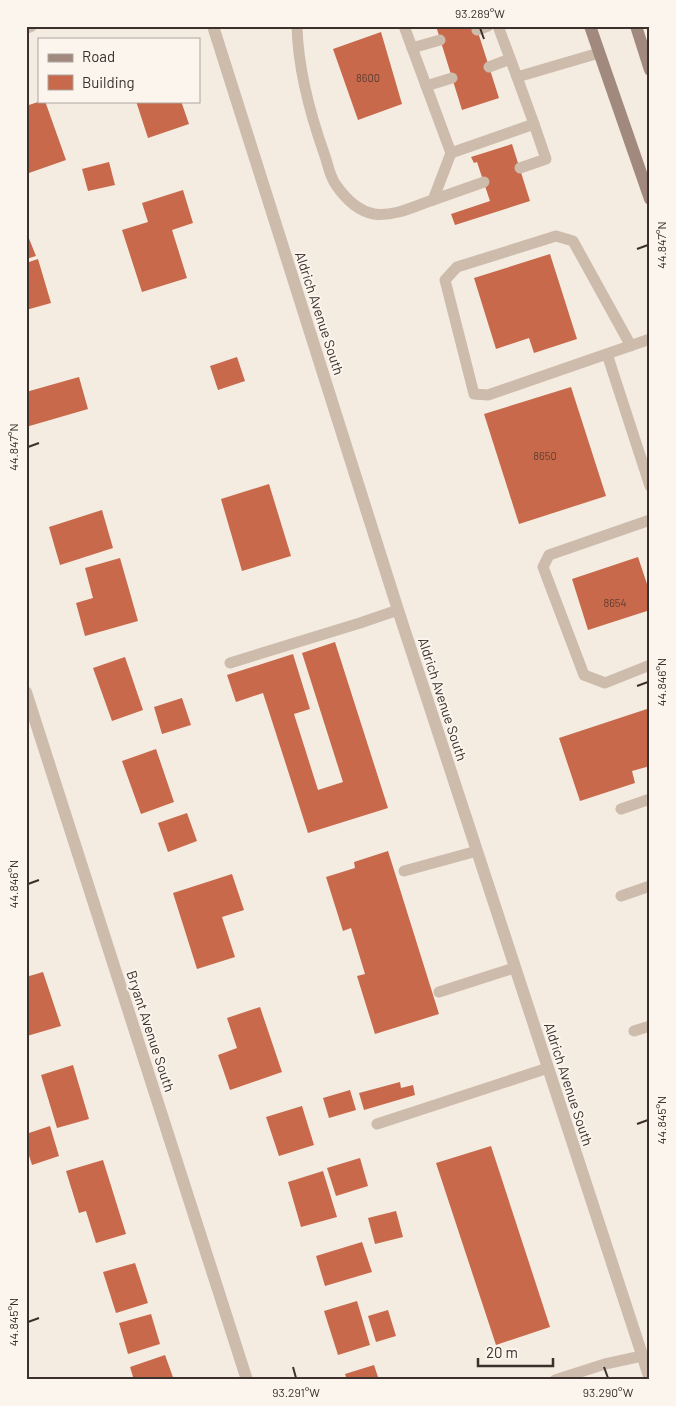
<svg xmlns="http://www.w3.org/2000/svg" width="676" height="1406" viewBox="0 0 676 1406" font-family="Barlow,sans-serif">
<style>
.building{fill:#c8694b}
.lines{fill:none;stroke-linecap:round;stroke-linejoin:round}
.service{stroke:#cdbbac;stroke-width:11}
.minor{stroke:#cdbbac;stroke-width:12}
.tertiary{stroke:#cdbbac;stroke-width:12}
.secondary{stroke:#a18a7d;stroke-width:12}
.ticks{fill:none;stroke:#3b302b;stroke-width:2}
.labels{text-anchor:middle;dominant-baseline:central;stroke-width:4;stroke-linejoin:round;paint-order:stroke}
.number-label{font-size:11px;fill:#5e3e33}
.street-label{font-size:14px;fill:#3b302b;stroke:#fbf5ee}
.neatline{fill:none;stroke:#3b302b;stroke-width:2}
.ticks-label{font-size:12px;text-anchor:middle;fill:#3b302b}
</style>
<rect width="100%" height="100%" fill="#f4ebe1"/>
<g class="building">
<polygon points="436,26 476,26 499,98 462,110"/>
<polygon points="381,32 402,104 358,120 333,49"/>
<polygon points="41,101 45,101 66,160 26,174 26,106"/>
<polygon points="136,101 181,101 189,124 148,138"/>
<polygon points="512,144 530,201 455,225 451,214 490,201 477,162 474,163 471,157"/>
<polygon points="109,162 115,185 88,191 82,169"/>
<polygon points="183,190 193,223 172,230 187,278 142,292 122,230 148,222 142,203"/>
<polygon points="26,231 36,256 26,259"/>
<polygon points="550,254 577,339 534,353 529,338 496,349 474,278"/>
<polygon points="38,259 51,303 26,310 26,263"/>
<polygon points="237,357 245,381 218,390 210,366"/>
<polygon points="79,377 88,409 26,427 26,392"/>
<polygon points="571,387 606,496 519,524 484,414"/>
<polygon points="269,484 291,556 242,571 221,499"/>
<polygon points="102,510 113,548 60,565 49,527"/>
<polygon points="638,557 650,593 650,610 588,630 572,579"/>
<polygon points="120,558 138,621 85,636 76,603 93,598 85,568"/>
<polygon points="335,642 388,808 308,833 263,693 236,702 227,675 293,654 310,709 294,714 318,790 343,782 302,653"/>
<polygon points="125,657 143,710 112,721 93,668"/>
<polygon points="182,698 191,725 162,734 154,707"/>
<polygon points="650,708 650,766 632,771 635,783 580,801 559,738"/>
<polygon points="156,749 174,802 141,814 122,761"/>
<polygon points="187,813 197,841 168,852 158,823"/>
<polygon points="388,851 439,1014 375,1034 357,976 365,974 351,928 343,931 326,877 355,868 354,862"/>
<polygon points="232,874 244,910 222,917 235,957 197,969 173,893"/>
<polygon points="43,972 61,1026 27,1036 26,977"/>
<polygon points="260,1007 282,1072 230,1090 218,1055 237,1048 227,1018"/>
<polygon points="73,1065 89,1119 57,1128 41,1075"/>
<polygon points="400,1082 401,1088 413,1085 415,1095 364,1110 359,1093"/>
<polygon points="350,1090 356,1110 329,1118 323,1098"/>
<polygon points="302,1106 314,1145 279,1156 266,1117"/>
<polygon points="50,1126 59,1156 32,1165 26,1146 26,1134"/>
<polygon points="491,1146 550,1327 496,1345 436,1163"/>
<polygon points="360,1158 368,1186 336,1196 327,1168"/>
<polygon points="103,1160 126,1234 96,1243 86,1211 79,1213 66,1171"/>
<polygon points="323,1171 337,1217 301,1227 288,1182"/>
<polygon points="396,1211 403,1237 375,1244 368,1218"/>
<polygon points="362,1242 372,1272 325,1286 316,1256"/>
<polygon points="135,1263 148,1303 116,1313 103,1272"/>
<polygon points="357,1301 370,1345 338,1355 324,1311"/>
<polygon points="388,1310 396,1336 376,1342 368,1316"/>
<polygon points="151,1314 160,1344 128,1354 119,1323"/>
<polygon points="165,1355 174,1380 134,1380 130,1367"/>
<polygon points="374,1365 379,1380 347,1380 345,1374"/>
</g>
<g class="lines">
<g class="service">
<path d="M297 26C298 71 310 114 325 156 328 165 330 177 336 185 345 198 358 211 374 214 394 217 415 206 433 200L451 153 534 124 517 77 599 53"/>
<polyline points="404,26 451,153"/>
<polyline points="498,26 517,77"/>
<polyline points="477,30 488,26"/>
<polyline points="412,48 440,40"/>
<polyline points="489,67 510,59"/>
<polyline points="426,86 452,78"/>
<polyline points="520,168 546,159 534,124"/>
<polyline points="433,200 484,182"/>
<path d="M631 346 573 241 556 236 457 267 445 280 474 394 488 395C542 376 596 358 650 339"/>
<polyline points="607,354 650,486"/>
<polyline points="650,520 549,555 543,567 584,675 605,683 650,665"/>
<polyline points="230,663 360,623 398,610"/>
<polyline points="621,809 650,799"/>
<polyline points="404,871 477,851"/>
<polyline points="621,896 650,886"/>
<polyline points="439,992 514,968"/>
<polyline points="634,1031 650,1026"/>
<polyline points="377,1124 548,1068"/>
<polyline points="555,1380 605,1364 642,1356"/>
</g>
<g class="minor">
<polyline points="213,26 398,610 650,1379"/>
<polyline points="26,692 247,1380"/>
</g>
<polyline class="tertiary" points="26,28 31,26"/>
<g class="secondary">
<polyline points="590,26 650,199"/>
<polyline points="636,26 650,70"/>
</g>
</g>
<path class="ticks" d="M480 28 484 39M637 249 648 245M28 447 39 443M637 686 648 682M28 884 39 880M637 1124 648 1120M28 1322 39 1318M293 1367 296 1378M604 1367 608 1378"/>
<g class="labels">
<g class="number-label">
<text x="368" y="77">8600</text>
<text x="545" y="455">8650</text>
<text x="615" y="602">8654</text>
</g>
<g class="street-label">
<text transform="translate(320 313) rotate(72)">Aldrich Avenue South</text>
<text transform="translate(443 699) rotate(72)">Aldrich Avenue South</text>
<text transform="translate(151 1031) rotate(72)">Bryant Avenue South</text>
<text transform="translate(569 1084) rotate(72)">Aldrich Avenue South</text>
</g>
</g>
<rect width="676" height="1406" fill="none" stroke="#fbf5ee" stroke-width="55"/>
<rect x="38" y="38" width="162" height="65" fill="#fbf5ee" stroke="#aea6a0"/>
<rect x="48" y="54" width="25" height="8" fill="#a18a7d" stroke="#aea6a0"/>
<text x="82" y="62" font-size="15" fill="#3b302b">Road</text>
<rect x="48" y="75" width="25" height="15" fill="#c8694b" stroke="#aea6a0"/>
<text x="82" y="88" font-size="15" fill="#3b302b">Building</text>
<path d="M478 1358v8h75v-8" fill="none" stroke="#3b302b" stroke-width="2.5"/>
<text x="486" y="1358" font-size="15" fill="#3b302b" stroke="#fbf5ee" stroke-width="4" paint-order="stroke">20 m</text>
<rect x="28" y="28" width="620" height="1350" class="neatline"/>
<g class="ticks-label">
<text x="480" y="18">93.289°W</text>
<text transform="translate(662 245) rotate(-90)" y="4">44.847°N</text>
<text transform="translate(14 447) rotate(-90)" y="4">44.847°N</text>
<text transform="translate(662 682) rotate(-90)" y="4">44.846°N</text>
<text transform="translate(14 884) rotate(-90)" y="4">44.846°N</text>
<text transform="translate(662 1120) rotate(-90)" y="4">44.845°N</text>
<text transform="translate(14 1322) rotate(-90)" y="4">44.845°N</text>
<text x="296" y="1397">93.291°W</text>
<text x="608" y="1397">93.290°W</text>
</g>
</svg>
